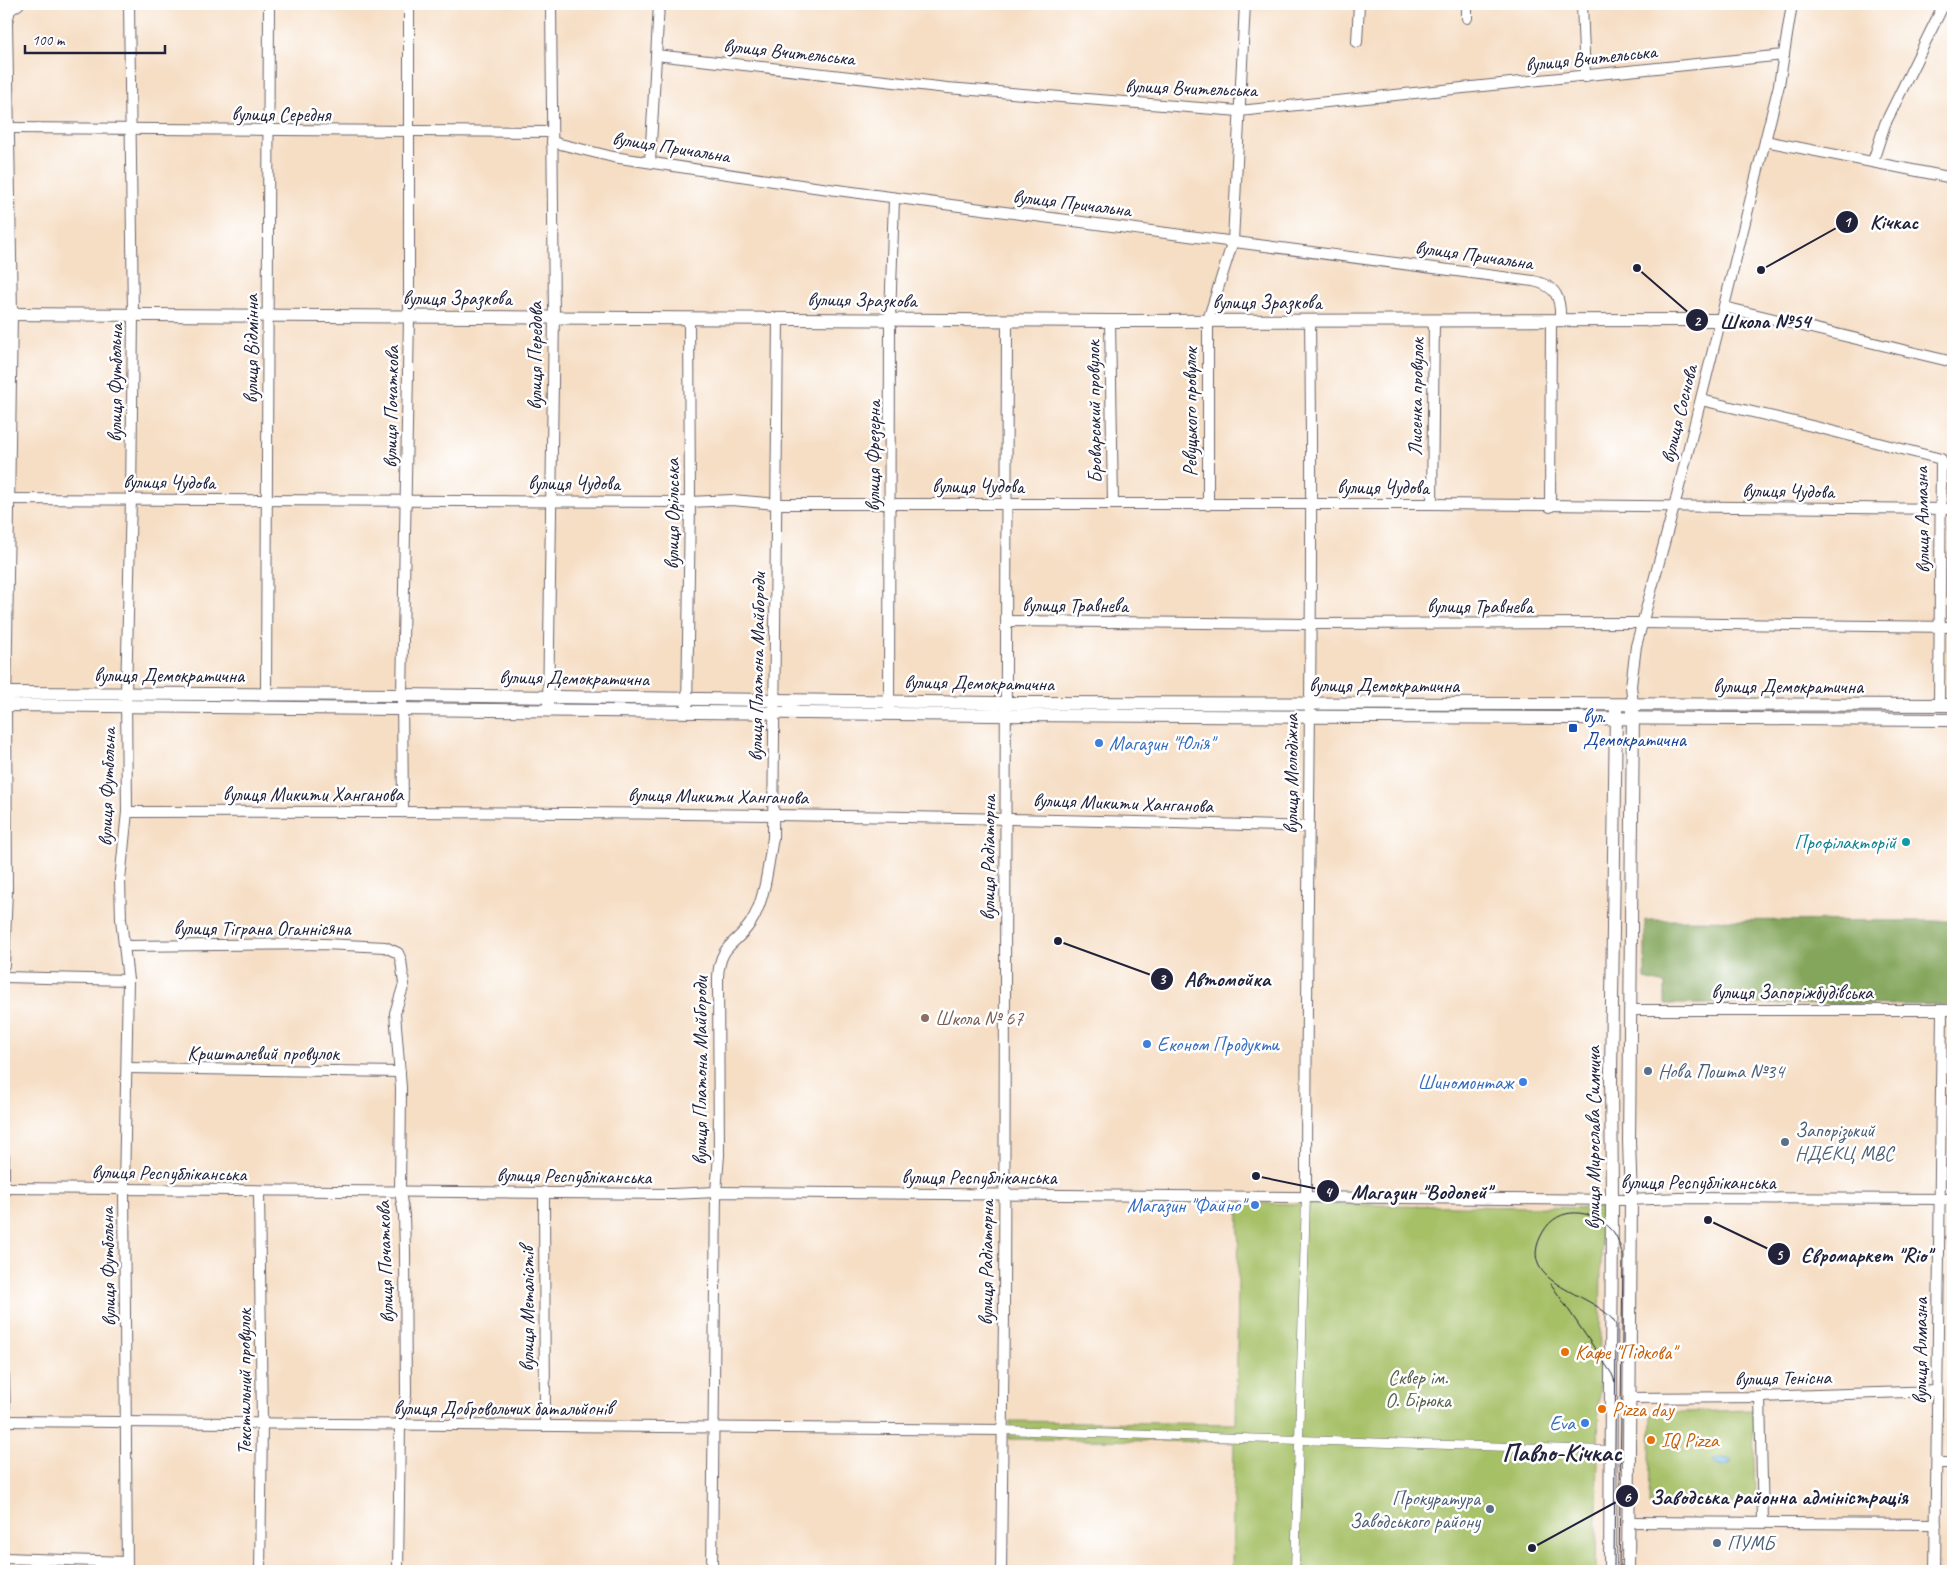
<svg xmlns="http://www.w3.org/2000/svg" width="1957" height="1575" viewBox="0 0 1957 1575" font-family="Caveat,sans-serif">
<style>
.green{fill:#a6c066;stroke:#647150}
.forest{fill:#84a65b;stroke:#53644b}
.water{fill:#6dbde8;stroke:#487092}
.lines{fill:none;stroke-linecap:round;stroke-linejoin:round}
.pedestrian-casing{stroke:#6c646b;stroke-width:9}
.minor-casing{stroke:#6c646b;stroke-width:12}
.tertiary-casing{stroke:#6c646b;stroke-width:14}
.pedestrian{stroke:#fff;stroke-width:8}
.minor{stroke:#fff;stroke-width:10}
.tertiary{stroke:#fff;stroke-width:12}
.tram{stroke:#22223b;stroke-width:1}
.transit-dot{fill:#1a4fb4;stroke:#fff;stroke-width:2}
.shop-dot{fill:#3f7fe0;stroke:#fff;stroke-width:2}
.culture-dot{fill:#0f9aa8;stroke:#fff;stroke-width:2}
.education-dot{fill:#8d6e63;stroke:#fff;stroke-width:2}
.service-dot{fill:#5c6f8a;stroke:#fff;stroke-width:2}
.food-dot{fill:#e8710a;stroke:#fff;stroke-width:2}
.labels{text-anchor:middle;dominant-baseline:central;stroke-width:5;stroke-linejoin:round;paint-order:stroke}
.street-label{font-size:20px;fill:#22223b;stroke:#fff}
.transit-label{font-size:20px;fill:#164399;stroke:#fff;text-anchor:start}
.shop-label{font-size:20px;fill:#366cbe;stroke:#fff;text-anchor:end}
.culture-label{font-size:20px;fill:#0d838f;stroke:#fff;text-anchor:end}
.education-label{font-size:20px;fill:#785e54;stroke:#fff;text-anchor:start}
.service-label{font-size:20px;fill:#4e5e75;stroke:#fff;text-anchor:start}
.food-label{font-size:20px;fill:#c56008;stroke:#fff;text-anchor:start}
.park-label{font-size:20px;fill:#57614c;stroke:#fff}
.district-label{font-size:25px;font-weight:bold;fill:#22223b;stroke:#fff}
.leader{fill:none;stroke:#22223b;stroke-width:2}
.callout-dot{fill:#22223b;stroke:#fff;stroke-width:2}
.mark-label{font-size:15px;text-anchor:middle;font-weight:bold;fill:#fff}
.callout-label{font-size:21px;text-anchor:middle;font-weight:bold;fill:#22223b;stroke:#fff;stroke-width:5;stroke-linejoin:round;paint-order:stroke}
</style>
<rect width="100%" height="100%" fill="#fff"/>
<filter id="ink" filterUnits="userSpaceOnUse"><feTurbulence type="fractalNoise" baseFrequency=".02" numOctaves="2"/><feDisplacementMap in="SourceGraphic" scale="10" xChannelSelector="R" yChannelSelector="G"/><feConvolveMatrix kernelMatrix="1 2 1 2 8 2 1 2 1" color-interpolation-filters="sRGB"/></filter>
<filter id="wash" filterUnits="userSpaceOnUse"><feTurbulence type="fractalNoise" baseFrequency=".0096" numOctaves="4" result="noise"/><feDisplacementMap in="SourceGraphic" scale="20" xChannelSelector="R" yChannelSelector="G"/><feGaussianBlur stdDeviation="1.12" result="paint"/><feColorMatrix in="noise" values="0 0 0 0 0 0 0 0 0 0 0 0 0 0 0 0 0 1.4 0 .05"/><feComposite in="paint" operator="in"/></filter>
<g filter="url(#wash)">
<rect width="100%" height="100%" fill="#f6dec5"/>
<g class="green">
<polygon points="1239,1203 1602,1208 1596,1571 1232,1571 1234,1442 1009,1439 1010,1421 1236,1424"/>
<polygon points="1753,1410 1755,1503 1649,1505 1651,1413"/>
</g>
<polygon class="forest" points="1645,920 1953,921 1953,1005 1665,1004 1665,984 1645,979"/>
<polygon class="water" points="1721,1458 1731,1460 1731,1464 1722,1467 1712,1463 1713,1460"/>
</g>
<g filter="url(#ink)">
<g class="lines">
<g class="pedestrian-casing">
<g id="pedestrian">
<polyline points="1306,1197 1299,1440 1604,1450"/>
<polyline points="1002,1430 1299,1440 1295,1571"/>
</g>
</g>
<g class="minor-casing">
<g id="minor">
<polyline points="1582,4 1585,77"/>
<polyline points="1467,18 1467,4"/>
<polyline points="1357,42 1359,4"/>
<polyline points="656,55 947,88 1239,111 1784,55"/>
<polyline points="9,128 552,132"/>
<polyline points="1765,141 1953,178"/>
<path d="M552 142 613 157 814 187 1533 281C1557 286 1561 298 1560 321"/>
<polyline points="1873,161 1885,124 1944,4"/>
<polyline points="650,162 659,4"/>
<polyline points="1724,307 1953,362"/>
<polyline points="1110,321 1113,503"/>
<polyline points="1701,400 1816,427 1941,459 1939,705"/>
<polyline points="4,499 690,502 732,500 777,504 1432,504 1953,509"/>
<polyline points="1432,504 1434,320"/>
<polyline points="1208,505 1208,320 1233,241 1245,4"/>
<polyline points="1550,507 1551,321"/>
<polyline points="1007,621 1309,624 1642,623 1953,627"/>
<polyline points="266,694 269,4"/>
<polyline points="1633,705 1631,686 1636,646 1674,507 1779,85 1792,4"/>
<polyline points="889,708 890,318 894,199"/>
<polyline points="548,709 554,316 551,4"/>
<polyline points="687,711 690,502 689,318"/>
<polyline points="403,811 402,695 409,317 409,4"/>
<path d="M127 812C521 811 915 814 1309 827"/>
<polyline points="125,946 324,944 385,947 398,953 401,960 404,984 395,1013 401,1088 400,1192 404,1215 405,1252 406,1395 400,1425 398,1571"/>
<polyline points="4,965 7,890 6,705 12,314 7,22 10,10 19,4"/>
<polyline points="4,977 128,980"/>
<polyline points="1630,1010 1953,1010"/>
<polyline points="127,1068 400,1072"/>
<polyline points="4,1157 4,1193"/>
<polyline points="4,1188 672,1194 716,1192 1625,1200 1681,1198 1953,1199"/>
<polyline points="259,1192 262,1424 260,1571"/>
<polyline points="544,1192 545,1426"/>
<path d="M1306 1197C1306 905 1314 613 1310 321"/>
<polyline points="4,1376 5,1421"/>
<polyline points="1760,1397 1763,1521"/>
<polyline points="1629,1398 1760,1397 1937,1391"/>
<polyline points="4,1421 1002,1430"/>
<polyline points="1938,1463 1953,1463"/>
<polyline points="1629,1522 1936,1524"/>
<polyline points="4,1558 126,1562"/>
<polyline points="127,1571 124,1189 128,980 121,919 120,880 127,812 126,693 131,499 133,316 129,4"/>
<path d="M712 1571 716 1192 719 1155 718 977C720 940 740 945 754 917 766 894 768 864 773 838L778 318"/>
<polyline points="1001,1571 1004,1315 1007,320"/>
<polyline points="1935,1571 1942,1010"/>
</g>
</g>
<g class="tertiary-casing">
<g id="tertiary">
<polyline points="4,314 1110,321 1720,320"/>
<polyline points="4,693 402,695 995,703 1953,705"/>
<polyline points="4,705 992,715 1953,720"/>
<polyline points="1610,1571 1612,1200 1611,1074 1616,710"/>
<polyline points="1628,1571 1631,1200 1629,1141 1633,710"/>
</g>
</g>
<use href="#pedestrian" class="pedestrian"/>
<use href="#minor" class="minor"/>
<use href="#tertiary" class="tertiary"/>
<g class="tram">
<polyline points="1551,1284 1612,1374 1615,1382"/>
<path d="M1614 1571 1616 1325C1600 1292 1511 1287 1543 1232 1558 1205 1592 1209 1611 1229 1618 1236 1620 1247 1623 1256L1619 1571"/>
</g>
</g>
</g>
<rect class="transit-dot" x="1568" y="723" width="10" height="10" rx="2.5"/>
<g class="shop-dot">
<circle cx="1099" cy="743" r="5"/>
<circle cx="1147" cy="1044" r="5"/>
<circle cx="1523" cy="1082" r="5"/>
<circle cx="1255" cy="1205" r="5"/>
<circle cx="1585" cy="1423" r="5"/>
</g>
<circle class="culture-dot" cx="1906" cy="842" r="5"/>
<circle class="education-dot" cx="925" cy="1018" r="5"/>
<g class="service-dot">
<circle cx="1648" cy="1071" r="5"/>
<circle cx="1785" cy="1142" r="5"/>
<circle cx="1490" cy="1509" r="5"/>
<circle cx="1717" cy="1543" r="5"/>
</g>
<g class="food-dot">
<circle cx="1565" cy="1352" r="5"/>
<circle cx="1602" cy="1409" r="5"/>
<circle cx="1651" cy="1440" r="5"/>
</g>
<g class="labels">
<g class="street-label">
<text transform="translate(789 52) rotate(6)">вулиця Вчительська</text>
<text transform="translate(1591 58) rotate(-6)">вулиця Вчительська</text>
<text transform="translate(1191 88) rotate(2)">вулиця Вчительська</text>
<text x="281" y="114">вулиця Середня</text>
<text transform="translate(671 147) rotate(9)">вулиця Причальна</text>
<text transform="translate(1072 203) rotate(7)">вулиця Причальна</text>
<text transform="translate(1474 255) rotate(8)">вулиця Причальна</text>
<text x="457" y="298">вулиця Зразкова</text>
<text transform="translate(862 300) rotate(1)">вулиця Зразкова</text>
<text x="1267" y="302">вулиця Зразкова</text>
<text transform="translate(251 349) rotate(-90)">вулиця Відмінна</text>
<text transform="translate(535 356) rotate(-90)">вулиця Передова</text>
<text transform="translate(115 383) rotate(-90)">вулиця Футбольна</text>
<text transform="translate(1416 397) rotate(-89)">Лисенка провулок</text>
<text transform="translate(391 407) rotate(-89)">вулиця Початкова</text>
<text transform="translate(1094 412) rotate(-91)">Броварський провулок</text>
<text transform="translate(1190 412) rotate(-90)">Ревуцького провулок</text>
<text transform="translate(1679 414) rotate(-76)">вулиця Соснова</text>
<text transform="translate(873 456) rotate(-90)">вулиця Фрезерна</text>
<text transform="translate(169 482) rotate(1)">вулиця Чудова</text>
<text x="574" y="483">вулиця Чудова</text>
<text x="978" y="486">вулиця Чудова</text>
<text x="1383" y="487">вулиця Чудова</text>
<text transform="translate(1788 491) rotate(1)">вулиця Чудова</text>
<text transform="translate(672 514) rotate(-90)">вулиця Орільська</text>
<text transform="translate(1922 520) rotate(-91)">вулиця Алмазна</text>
<text x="1075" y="605">вулиця Травнева</text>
<text x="1480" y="606">вулиця Травнева</text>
<text transform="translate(757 667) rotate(-89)">вулиця Платона Майбороди</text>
<text x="169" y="675">вулиця Демократична</text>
<text transform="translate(574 678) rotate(1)">вулиця Демократична</text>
<text transform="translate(979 683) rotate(1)">вулиця Демократична</text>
<text x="1384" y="685">вулиця Демократична</text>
<text x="1788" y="686">вулиця Демократична</text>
<text transform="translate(1291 774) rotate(-90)">вулиця Молодіжна</text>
<text transform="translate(107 787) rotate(-88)">вулиця Футбольна</text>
<text x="313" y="794">вулиця Микити Ханганова</text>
<text transform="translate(718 796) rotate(1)">вулиця Микити Ханганова</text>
<text transform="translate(1123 803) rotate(2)">вулиця Микити Ханганова</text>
<text transform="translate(988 858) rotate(-90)">вулиця Радіаторна</text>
<text x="262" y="928">вулиця Тіграна Оганнісяна</text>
<text x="1792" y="992">вулиця Запоріжбудівська</text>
<text x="263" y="1053">Кришталевий провулок</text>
<text transform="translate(700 1071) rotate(-90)">вулиця Платона Майбороди</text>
<text transform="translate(1593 1138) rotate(-90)">вулиця Мирослава Симчича</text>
<text transform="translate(169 1173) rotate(1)">вулиця Республіканська</text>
<text transform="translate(574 1176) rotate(1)">вулиця Республіканська</text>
<text x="979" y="1177">вулиця Республіканська</text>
<text x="1698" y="1182">вулиця Республіканська</text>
<text transform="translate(385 1262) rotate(-92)">вулиця Початкова</text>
<text transform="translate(986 1263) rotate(-90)">вулиця Радіаторна</text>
<text transform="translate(108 1267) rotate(-91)">вулиця Футбольна</text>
<text transform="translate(527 1309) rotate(-90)">вулиця Металістів</text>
<text transform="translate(1920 1351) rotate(-90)">вулиця Алмазна</text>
<text transform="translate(1783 1378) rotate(-1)">вулиця Тенісна</text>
<text transform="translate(244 1382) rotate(-90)">Текстильний провулок</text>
<text x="503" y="1408">вулиця Добровольчих батальйонів</text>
</g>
<g class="transit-label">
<text x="1583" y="716">вул.<tspan x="1583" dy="23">Демократична</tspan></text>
</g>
<g class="shop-label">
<text x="1109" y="743" text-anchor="start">Магазин "Юлія"</text>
<text x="1157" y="1044" text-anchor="start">Економ Продукти</text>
<text x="1513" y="1082">Шиномонтаж</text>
<text x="1245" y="1205">Магазин "Файно"</text>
<text x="1575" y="1423">Eva</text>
</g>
<g class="culture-label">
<text x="1896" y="842">Профілакторій</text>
</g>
<g class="education-label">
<text x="935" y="1018">Школа № 67</text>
</g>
<g class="service-label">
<text x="1658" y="1071">Нова Пошта №34</text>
<text x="1795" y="1130">Запорізький<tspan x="1795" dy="23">НДЕКЦ МВС</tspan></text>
<text x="1480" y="1498" text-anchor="end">Прокуратура<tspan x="1480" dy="23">Заводського району</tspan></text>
<text x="1727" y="1543">ПУМБ</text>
</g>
<g class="food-label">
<text x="1575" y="1352">Кафе "Підкова"</text>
<text x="1612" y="1409">Pizza day</text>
<text x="1661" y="1440">IQ Pіzza</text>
</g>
<g class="park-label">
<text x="1418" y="1377">Сквер ім.<tspan x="1418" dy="23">О. Бірюка</tspan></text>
</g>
<g class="district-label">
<text x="1562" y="1453">Павло-Кічкас</text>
</g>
</g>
<path class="leader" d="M1761 270L1847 222M1637 268L1697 320M1058 941L1162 979M1256 1176L1328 1191M1708 1220L1779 1254M1532 1548L1627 1496"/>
<g class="callout-dot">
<circle cx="1761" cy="270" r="5"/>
<circle cx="1637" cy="268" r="5"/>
<circle cx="1058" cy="941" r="5"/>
<circle cx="1256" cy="1176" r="5"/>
<circle cx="1708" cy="1220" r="5"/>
<circle cx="1532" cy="1548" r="5"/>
<circle cx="1847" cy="222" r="12"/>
<circle cx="1697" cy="320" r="12"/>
<circle cx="1162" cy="979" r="12"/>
<circle cx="1328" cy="1191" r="12"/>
<circle cx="1779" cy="1254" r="12"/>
<circle cx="1627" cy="1496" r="12"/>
</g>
<g class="mark-label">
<text x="1847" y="227">1</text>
<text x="1697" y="326">2</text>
<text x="1162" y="984">3</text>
<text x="1328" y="1197">4</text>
<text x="1779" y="1260">5</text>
<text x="1627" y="1502">6</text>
</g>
<g class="callout-label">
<text x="1894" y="229">Кічкас</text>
<text x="1765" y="328">Школа №54</text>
<text x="1227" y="986">Автомойка</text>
<text x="1421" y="1199">Магазин "Водолей"</text>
<text x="1866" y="1262">Євромаркет "Rio"</text>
<text x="1779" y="1504">Заводська районна адміністрація</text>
</g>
<rect width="1957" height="1575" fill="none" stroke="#fff" stroke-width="20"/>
<path d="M25 45v8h140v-8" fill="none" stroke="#22223b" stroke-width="2.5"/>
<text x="32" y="45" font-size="15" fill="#22223b" stroke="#ffffff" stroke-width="4" paint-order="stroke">100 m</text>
</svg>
